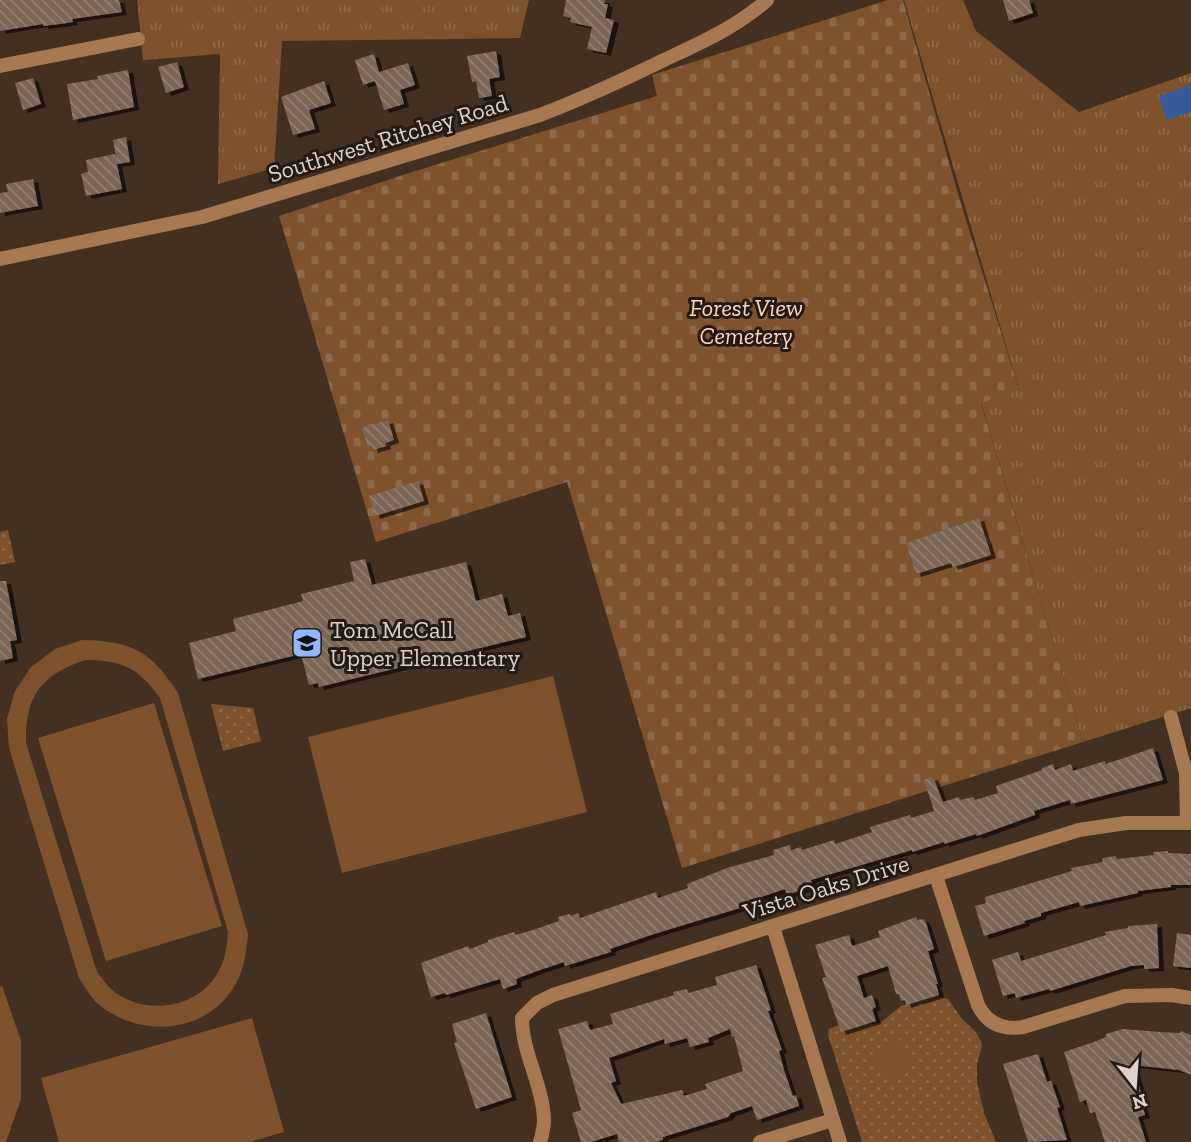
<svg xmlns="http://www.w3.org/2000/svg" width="1191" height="1142" viewBox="0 0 1191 1142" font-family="'Zilla Slab',serif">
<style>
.grass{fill:url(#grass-tufts)}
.cemetery{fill:url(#cemetery-stones)}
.park{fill:url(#park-dots)}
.pitch{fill:#7d522c;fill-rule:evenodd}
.water{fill:#365a9b}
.building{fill:url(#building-back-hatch);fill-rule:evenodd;filter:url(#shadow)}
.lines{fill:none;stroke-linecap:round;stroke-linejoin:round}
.minor{stroke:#a77953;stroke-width:14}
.tertiary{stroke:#a77953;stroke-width:14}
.labels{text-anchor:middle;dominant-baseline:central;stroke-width:6;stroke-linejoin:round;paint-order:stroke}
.street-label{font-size:24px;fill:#dfd3c9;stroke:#231b13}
.park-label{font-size:24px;font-style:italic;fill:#fed8bb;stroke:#231b13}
.poi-label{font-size:24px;fill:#dfd3c9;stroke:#231b13;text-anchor:start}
</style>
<defs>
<pattern id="grass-tufts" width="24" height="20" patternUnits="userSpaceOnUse" patternTransform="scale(1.75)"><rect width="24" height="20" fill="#7d522c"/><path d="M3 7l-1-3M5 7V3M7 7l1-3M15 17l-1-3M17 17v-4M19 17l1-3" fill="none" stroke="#8f6a49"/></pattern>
<pattern id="cemetery-stones" width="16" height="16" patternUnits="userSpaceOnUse" patternTransform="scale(1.75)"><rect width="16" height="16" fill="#7d522c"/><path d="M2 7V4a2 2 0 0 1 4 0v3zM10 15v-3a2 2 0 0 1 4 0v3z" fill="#8f6a49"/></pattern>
<pattern id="park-dots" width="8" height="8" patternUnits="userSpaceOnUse" patternTransform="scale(1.75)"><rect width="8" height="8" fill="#7d522c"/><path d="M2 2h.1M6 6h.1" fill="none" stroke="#8f6a49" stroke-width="1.8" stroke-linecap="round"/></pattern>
<pattern id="building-back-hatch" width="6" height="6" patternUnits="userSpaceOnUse" patternTransform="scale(1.75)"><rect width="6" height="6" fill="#7b6554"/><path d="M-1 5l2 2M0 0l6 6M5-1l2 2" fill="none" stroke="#938173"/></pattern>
<filter id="shadow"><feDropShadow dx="5" dy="3" stdDeviation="0" flood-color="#0009"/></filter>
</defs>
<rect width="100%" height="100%" fill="#443021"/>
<g class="grass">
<polygon points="137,0 529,0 520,38 282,41 274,168 218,184 220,54 143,60"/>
<polygon points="904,0 963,0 976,31 1079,112 1191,73 1191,708 1083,742 981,402 1019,390"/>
</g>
<polygon class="cemetery" points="888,0 903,0 959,197 1019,390 981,403 1083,742 682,868 567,482 376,542 279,216 409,173 657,96 652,75"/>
<g class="park">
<polygon points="8,530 15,562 0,565 0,532"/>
<polygon points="211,704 253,708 261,741 223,751"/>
<polygon points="936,996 948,999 962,1019 975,1031 981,1041 982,1046 977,1064 977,1082 984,1113 996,1142 862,1142 828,1035 829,1029 848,1021 869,1024 880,1023 901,1006"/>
</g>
<g class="pitch">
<path d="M82 640C132 641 151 651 178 693L248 934C246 954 244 973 232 990 202 1035 137 1037 98 1004 90 997 85 986 79 978L9 748 7 719 15 691 31 667 55 649ZM85 660C122 660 139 668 160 698L228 932C227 948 225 961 217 974 196 1010 141 1016 111 989 106 984 101 977 97 972L26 743C25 696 41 675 85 660Z"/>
<polygon points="553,676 587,812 342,873 308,737"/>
<polygon points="154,703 222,926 106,961 38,738"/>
<polygon points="2,986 21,1041 21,1099 6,1142 0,1142 0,987"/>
<polygon points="252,1018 284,1132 250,1142 59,1142 41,1078"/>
<polygon points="896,1036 917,1061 892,1081 869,1057"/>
</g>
<polygon class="water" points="1191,85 1191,112 1167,120 1159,96"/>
<g class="building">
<polygon points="0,0 119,0 122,12 72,19 73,22 60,24 43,26 43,24 0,31"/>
<polygon points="566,0 605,0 604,4 608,4 605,18 614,20 606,53 587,49 592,27 570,22 571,18 563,16"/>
<polygon points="1003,0 1029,0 1033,13 1009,21"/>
<polygon points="496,51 500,77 489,79 492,96 479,98 476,81 472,82 467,56"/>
<polygon points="374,54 379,72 408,63 415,85 400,90 404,104 384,110 375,81 363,85 355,60"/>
<polygon points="177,62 184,87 166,93 158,67"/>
<polygon points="128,70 134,107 73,120 67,84 98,79 97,76"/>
<polygon points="33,78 41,104 23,110 15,83"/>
<polygon points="324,81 331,103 309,110 315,129 293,135 281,97"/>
<polygon points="126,137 130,162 117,164 122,189 86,196 81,174 88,172 86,160 115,154 117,162 113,140"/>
<polygon points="33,179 38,206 0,213 0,193 8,192 6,184"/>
<polygon points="388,420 394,440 385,443 386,446 373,450 372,446 368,447 362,428"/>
<polygon points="418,481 424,501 375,516 369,496"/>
<polygon points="979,518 991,555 953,567 951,563 916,574 906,543"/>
<polygon points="365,559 372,585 466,562 476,601 502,594 508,616 520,613 526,637 319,687 318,683 309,685 301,654 198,679 189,643 236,631 233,619 303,601 301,594 354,581 350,562"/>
<polygon points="0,581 6,581 17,640 10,641 13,658 0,661"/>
<polygon points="1153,748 1163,780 1071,804 1070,800 1034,811 1035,815 977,836 976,834 944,844 944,842 912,852 912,850 811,880 813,886 787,895 785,889 749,901 750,905 654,934 610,949 611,952 565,966 564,962 537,971 516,979 517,984 503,989 500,979 446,995 445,993 431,997 421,963 468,946 470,949 488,942 488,940 514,932 515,935 533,930 559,921 558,917 570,914 571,916 578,913 580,918 656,892 658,898 688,888 687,884 727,868 774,855 773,850 790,845 791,850 801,847 802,850 834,840 835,844 872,832 870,827 910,815 911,818 934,811 924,780 933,777 943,802 959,797 960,800 973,797 975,800 998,793 996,786 1042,770 1042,768 1053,764 1055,770 1071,764 1073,771 1105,761 1105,764 1121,759"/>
<polygon points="1168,851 1168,853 1191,854 1191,885 1171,885 1171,887 1138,891 1138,893 1080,906 1079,902 1041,913 1041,916 1024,921 1025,923 984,936 975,906 986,903 985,897 1072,871 1071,868 1103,862 1102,858 1116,856 1117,859 1154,855 1153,852"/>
<polygon points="916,917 917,920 923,919 926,923 934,949 928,951 938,984 936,984 939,995 906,1005 905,1000 901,1001 899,994 896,994 888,966 857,976 864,998 872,995 876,1007 872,1009 876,1021 841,1032 822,978 826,977 815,945 849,935 852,946 880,937 878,931"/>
<polygon points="1157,924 1159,968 1144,969 1144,965 1131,966 1050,991 1049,989 1016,998 1015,993 1003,996 992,960 1018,952 1021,961 1106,935 1105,932 1128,928 1128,926"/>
<polygon points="1177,933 1191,935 1191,968 1173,966"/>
<path d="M756 965 771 1010 768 1011 782 1050 779 1051 784 1070 793 1096 796 1095 799 1106 757 1120 752 1106 731 1113 728 1117 663 1137V1140L655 1142H619L617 1134 591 1142H581L572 1113 581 1110 558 1029 587 1021 590 1030 613 1024 610 1014 674 995 673 992 687 989 688 993 717 985 715 977ZM730 1029 732 1037 734 1036 743 1071 705 1084 707 1089 684 1096 682 1090 621 1104 611 1083 616 1081 609 1058 664 1039 665 1044 687 1038 690 1047 709 1042 708 1038Z"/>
<polygon points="486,1013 512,1097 476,1109 454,1043 457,1042 452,1024"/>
<polygon points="1123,1029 1160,1032 1180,1033 1181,1031 1191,1035 1191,1075 1179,1070 1133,1065 1143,1100 1141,1101 1145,1115 1138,1117 1146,1142 1105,1142 1095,1112 1090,1113 1086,1100 1080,1102 1064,1052 1094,1042 1106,1037 1106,1034"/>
<polygon points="1038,1054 1047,1082 1051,1081 1060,1107 1057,1108 1067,1140 1028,1142 1003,1064"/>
</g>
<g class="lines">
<g class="minor">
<polyline points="0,66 138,39"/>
<polyline points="1171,717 1186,773 1187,823"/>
<path d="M936 876 978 1005C987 1024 1003 1030 1023 1027L1125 996 1172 995 1191 998"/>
<polyline points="773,927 840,1142"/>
<path d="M540 1142C542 1135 544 1127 544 1120 543 1085 522 1053 522 1018L537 1003 553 995 1079 830 1126 823H1191"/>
<polyline points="760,1142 833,1120"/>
</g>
<path class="tertiary" d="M0 259 202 217 540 115C582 99 623 80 664 60 700 43 737 27 767 0"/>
</g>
<defs>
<g id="school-square" transform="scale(1.575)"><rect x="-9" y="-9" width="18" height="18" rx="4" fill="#91b8fd" stroke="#231b13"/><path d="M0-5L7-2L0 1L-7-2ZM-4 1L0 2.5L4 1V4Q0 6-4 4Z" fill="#111"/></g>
</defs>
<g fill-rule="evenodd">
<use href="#school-square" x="307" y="643"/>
</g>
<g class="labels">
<g class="street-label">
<text transform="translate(388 138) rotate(-17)">Southwest Ritchey Road</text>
<text transform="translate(826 887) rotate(-17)">Vista Oaks Drive</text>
</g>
<g class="park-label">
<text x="746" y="307">Forest View<tspan x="746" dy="28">Cemetery</tspan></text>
</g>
<g class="poi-label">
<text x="330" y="629">Tom McCall<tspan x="330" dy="28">Upper Elementary</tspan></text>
</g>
</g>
<g transform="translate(1135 1086) rotate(163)" stroke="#231b13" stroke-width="5" paint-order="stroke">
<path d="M0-5L12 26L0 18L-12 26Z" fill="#dfd3c9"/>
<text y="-10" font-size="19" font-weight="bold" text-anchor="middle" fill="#dfd3c9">N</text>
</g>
</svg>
